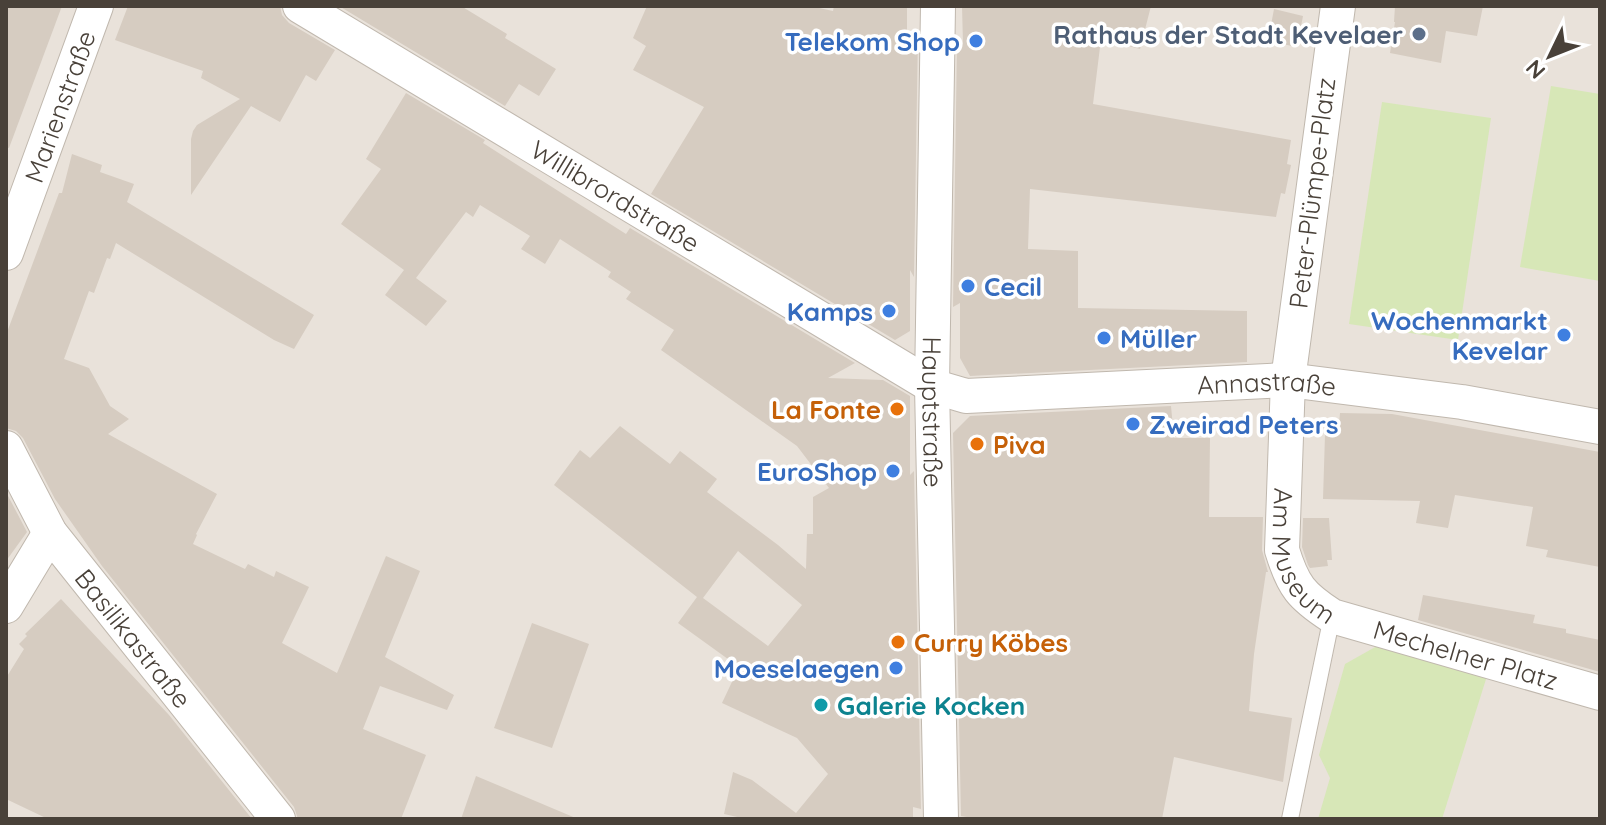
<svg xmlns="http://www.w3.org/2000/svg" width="1606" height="825" viewBox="0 0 1606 825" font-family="Quicksand,sans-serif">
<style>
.residential{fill:#e9e2da}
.green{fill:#d7e7b7}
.building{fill:#d6ccc1;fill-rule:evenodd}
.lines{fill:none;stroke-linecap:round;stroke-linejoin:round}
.lane-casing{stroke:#c0b8ae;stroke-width:18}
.street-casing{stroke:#c0b8ae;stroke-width:36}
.lane{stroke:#fff;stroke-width:16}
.street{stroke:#fff;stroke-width:34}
.service-dot{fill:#5c6f8a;stroke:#fff;stroke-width:3}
.shop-dot{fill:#3f7fe0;stroke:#fff;stroke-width:3}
.food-dot{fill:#e8710a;stroke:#fff;stroke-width:3}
.culture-dot{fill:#0f9aa8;stroke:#fff;stroke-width:3}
.labels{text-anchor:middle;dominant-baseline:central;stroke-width:7;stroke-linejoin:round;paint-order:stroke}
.service-label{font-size:26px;font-weight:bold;fill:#4e5e75;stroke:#fff;text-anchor:end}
.shop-label{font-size:26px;font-weight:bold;fill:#366cbe;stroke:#fff;text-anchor:end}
.street-label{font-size:26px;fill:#494139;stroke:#fff}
.food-label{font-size:26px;font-weight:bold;fill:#c56008;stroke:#fff;text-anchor:start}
.culture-label{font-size:26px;font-weight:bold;fill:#0d838f;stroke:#fff;text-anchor:start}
</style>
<rect width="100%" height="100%" fill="#f5f1ec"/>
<rect class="residential" x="6" y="6" width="1594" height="813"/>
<g class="green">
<polygon points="1551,86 1600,94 1600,281 1520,267"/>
<polygon points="1382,102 1491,118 1458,340 1349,324"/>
<polygon points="1377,646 1487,676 1442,819 1318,819 1330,778 1319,755 1345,664"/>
</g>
<g class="building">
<polygon points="6,6 62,6 9,148 6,147"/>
<polygon points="128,6 280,6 282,15 289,23 335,50 316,81 306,75 280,122 251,106 191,195 191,139 193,131 197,125 240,99 201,78 203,71 115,40"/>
<polygon points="339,6 461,6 507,34 505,38 556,69 539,96 519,84 505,106"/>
<polygon points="647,6 810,6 833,11 834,6 907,6 907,31 918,33 914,277 910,270 910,331 895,340 651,194 704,107 633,70 646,46 633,38"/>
<polygon points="962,6 1151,6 1140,49 1101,39 1093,104 1291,140 1287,164 1291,165 1285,194 1281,193 1276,217 1030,189 1028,249 1078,251 1078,308 1247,311 1247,362 970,376 960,358 960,303 953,307 957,43 963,44"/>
<polygon points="1395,6 1483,6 1477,36 1446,31 1441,63 1390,53 1395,22 1394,22"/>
<polygon points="1274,9 1303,16 1297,47 1268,41"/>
<path d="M406 93 485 140 483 143 626 234 630 228 855 363 828 378 883 380 910 396V475L914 471 921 809 913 807V819H746L724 814 733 772 752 780 796 813 828 774 797 738 722 703 739 667 678 623 697 597 554 485 580 450 590 458 620 426 670 464 680 451 717 479 707 492 778 545 806 569 807 534H813V497L829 488 797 446 661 350 674 330 626 299 631 292 608 277 611 272 560 239 545 264 521 249 530 236 480 205 473 217 466 212 416 278 447 301 426 326 385 295 404 270 341 224 381 169 366 159ZM738 551 802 605 768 646 703 598Z"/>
<polygon points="72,154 102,165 100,172 134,184 127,202 314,315 294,349 274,340 116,243 110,259 107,258 94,293 89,291 64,359 89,368 110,406 129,419 108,434 217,494 196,534 197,535 193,544 245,569 248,564 274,577 276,571 309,587 282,643 337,673 386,556 420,571 385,657 454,695 447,710 380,686 363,729 426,755 401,819 298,819 294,807 102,566 55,499 23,438 16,431 6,428 6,335 59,193 62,193"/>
<polygon points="1171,406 1174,438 1210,438 1209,517 1263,517 1262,550 1268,572 1266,572 1254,654 1249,711 1292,718 1283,782 1174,757 1162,819 978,819 961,816 953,433 970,416"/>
<polygon points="1340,413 1392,414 1600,452 1600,567 1546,557 1548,550 1526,546 1533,507 1455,495 1448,528 1416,523 1420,501 1323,499 1325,435 1338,436"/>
<polygon points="6,492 27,532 6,561"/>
<polygon points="1303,518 1329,518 1332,560 1327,560 1328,566 1310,568 1308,565 1302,547"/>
<polygon points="1423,595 1535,615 1533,623 1566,629 1566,633 1600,640 1600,672 1418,620"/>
<polygon points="61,599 169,715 252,819 48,819 6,799 6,678 24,649 19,644 27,636 25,634"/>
<polygon points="532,623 589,644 552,748 494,728"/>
<polygon points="476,776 578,819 461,819"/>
</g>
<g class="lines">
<g class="lane-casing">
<polyline id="lane" points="1290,819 1332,616"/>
</g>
<g class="street-casing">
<g id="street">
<path id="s1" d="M300 6 932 386 966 396 1288 380 1462 402 1600 427"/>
<path id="s2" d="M938 6 932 386 941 819"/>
<path id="s3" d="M1338 6 1288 380 1282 550C1293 586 1301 596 1332 616L1600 693"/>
<path id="s4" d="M6 253 96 6"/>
<path id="s5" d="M6 448 50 533 278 819"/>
<polyline points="6,606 50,533"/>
</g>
</g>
<use href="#lane" class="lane"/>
<use href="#street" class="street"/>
</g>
<circle class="service-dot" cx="1419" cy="34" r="8"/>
<g class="shop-dot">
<circle cx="976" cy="41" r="8"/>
<circle cx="968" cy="286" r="8"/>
<circle cx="889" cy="311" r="8"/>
<circle cx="1564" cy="335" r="8"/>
<circle cx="1104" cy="338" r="8"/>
<circle cx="1133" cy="424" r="8"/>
<circle cx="893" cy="471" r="8"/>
<circle cx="896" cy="668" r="8"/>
</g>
<g class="food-dot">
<circle cx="897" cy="409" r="8"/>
<circle cx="977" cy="444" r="8"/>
<circle cx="898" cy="642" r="8"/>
</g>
<circle class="culture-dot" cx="821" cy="705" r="8"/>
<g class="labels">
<g class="service-label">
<text x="1403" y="34">Rathaus der Stadt Kevelaer</text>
</g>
<g class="shop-label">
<text x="960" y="41">Telekom Shop</text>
<text x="984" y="286" text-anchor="start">Cecil</text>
<text x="873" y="311">Kamps</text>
<text x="1548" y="320">Wochenmarkt<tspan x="1548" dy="30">Kevelar</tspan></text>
<text x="1120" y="338" text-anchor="start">Müller</text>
<text x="1149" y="424" text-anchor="start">Zweirad Peters</text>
<text x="877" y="471">EuroShop</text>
<text x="880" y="668">Moeselaegen</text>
</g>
<g class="street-label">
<text stroke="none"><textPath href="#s4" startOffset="156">Marienstraße</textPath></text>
<text transform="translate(1312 193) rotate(-83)">Peter-Plümpe-Platz</text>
<text stroke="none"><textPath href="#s1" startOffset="368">Willibrordstraße</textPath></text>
<text stroke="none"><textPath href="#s1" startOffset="1074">Annastraße</textPath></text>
<text stroke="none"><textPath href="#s2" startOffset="406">Hauptstraße</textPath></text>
<text stroke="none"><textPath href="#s3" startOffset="560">Am Museum</textPath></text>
<text stroke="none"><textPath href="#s5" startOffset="230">Basilikastraße</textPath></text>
<text stroke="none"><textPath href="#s3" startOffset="772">Mechelner Platz</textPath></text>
</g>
<g class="food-label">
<text x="881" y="409" text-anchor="end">La Fonte</text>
<text x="993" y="444">Piva</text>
<text x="914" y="642">Curry Köbes</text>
</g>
<g class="culture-label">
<text x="837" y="705">Galerie Kocken</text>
</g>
</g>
<rect width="1606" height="825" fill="none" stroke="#494139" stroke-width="16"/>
<g transform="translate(1550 56) rotate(227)" stroke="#ffffff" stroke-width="6" paint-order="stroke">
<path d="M0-6L14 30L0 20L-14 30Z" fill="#494139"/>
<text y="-12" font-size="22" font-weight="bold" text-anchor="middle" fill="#494139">N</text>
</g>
</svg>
